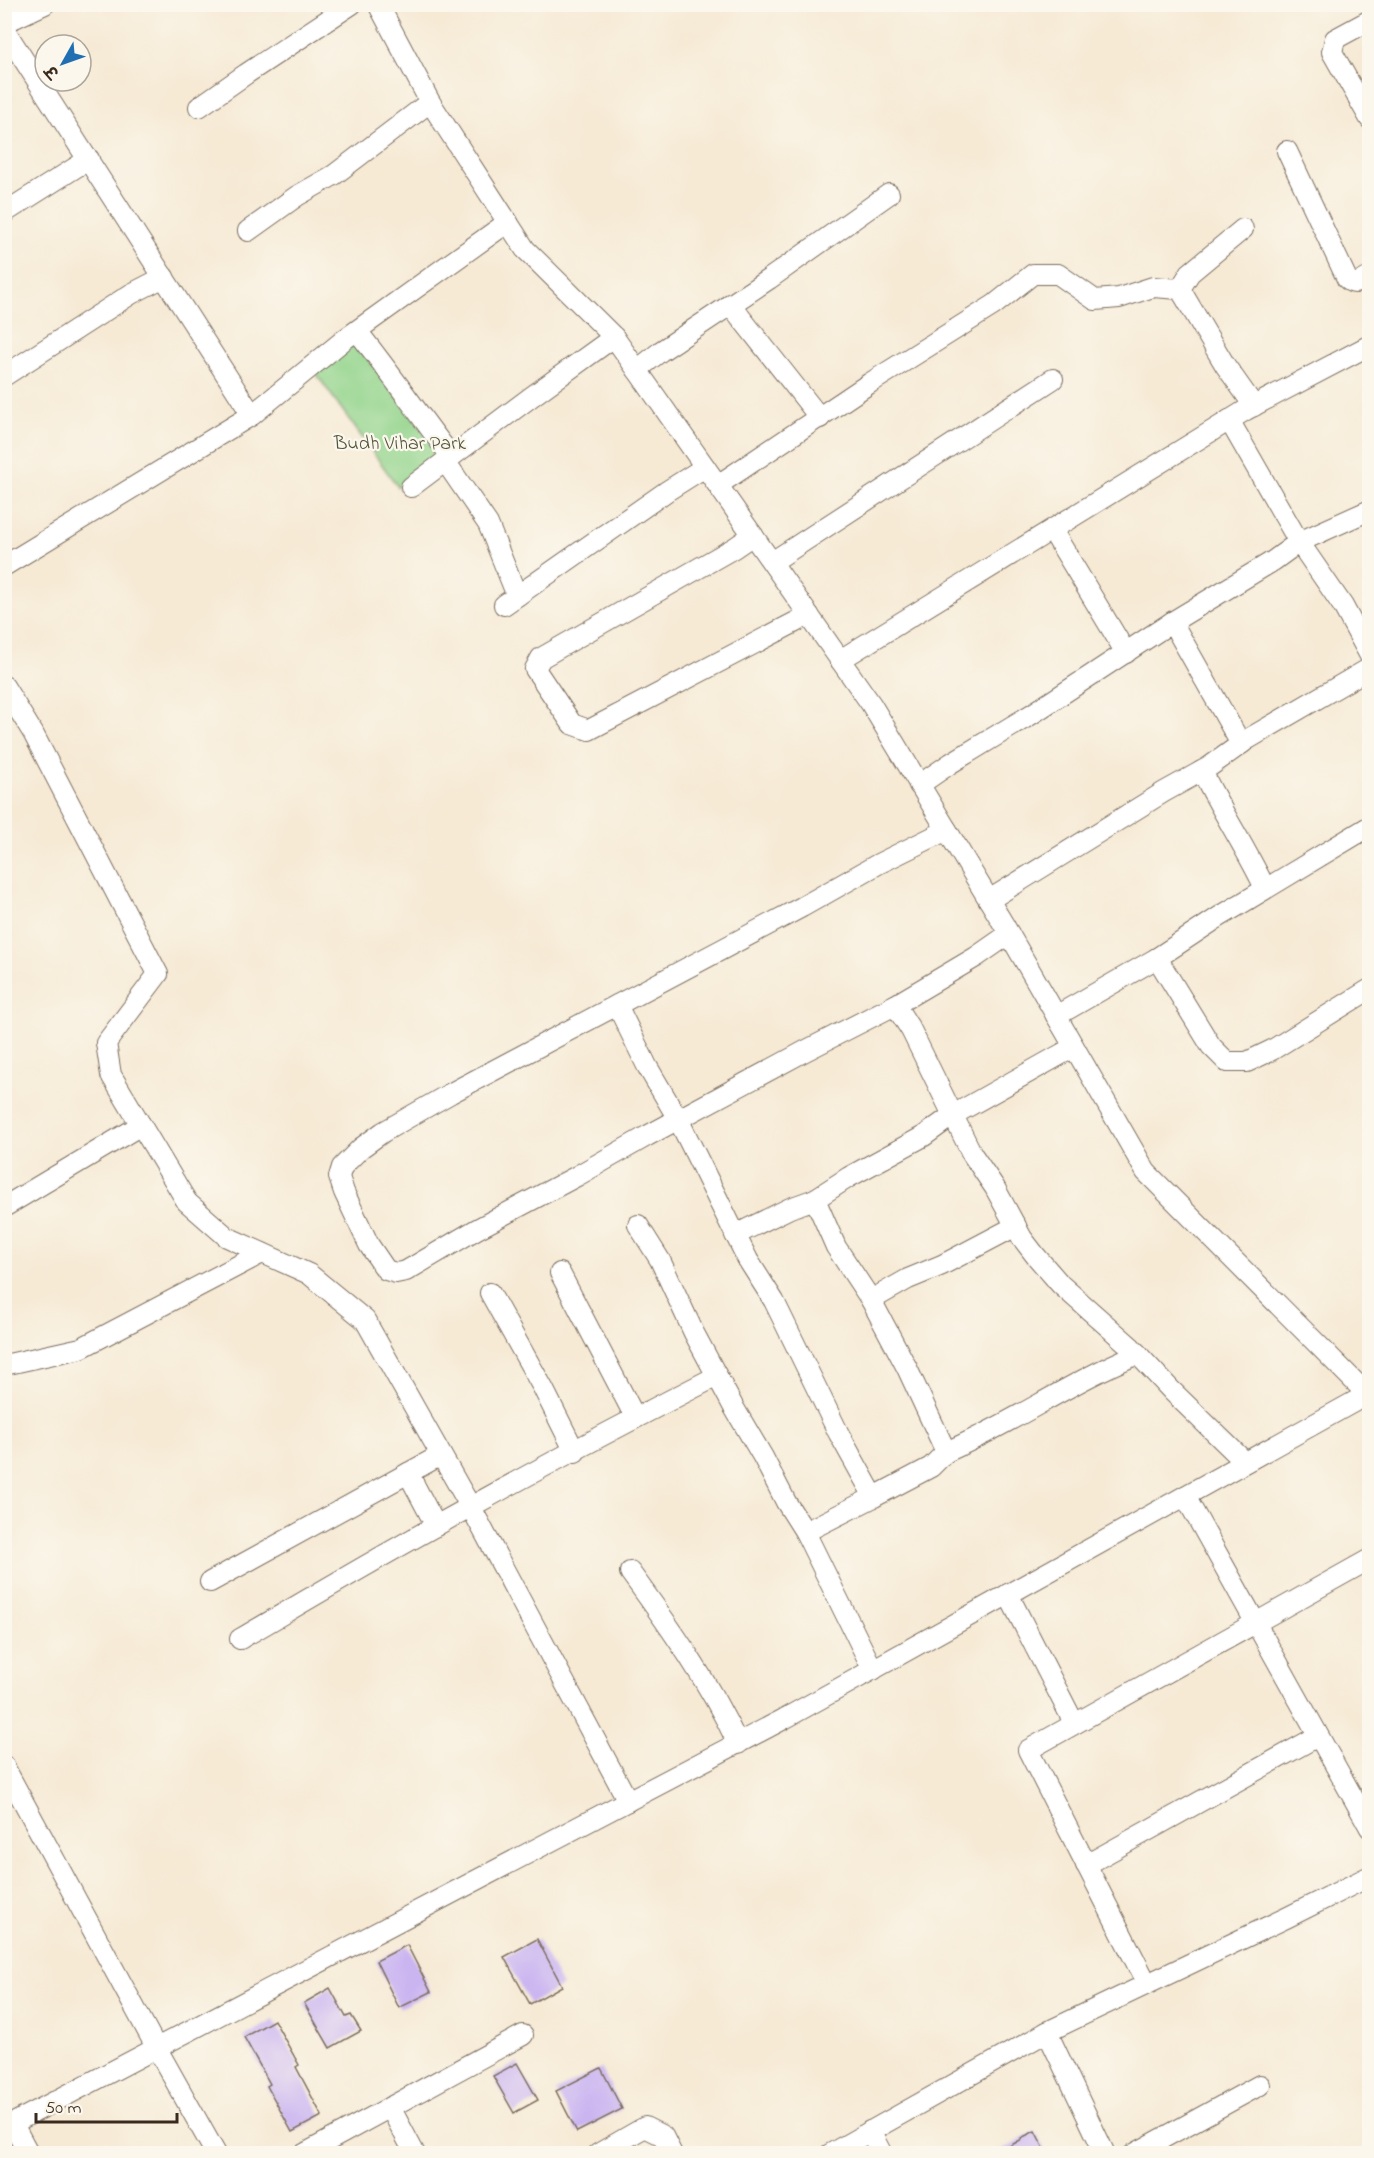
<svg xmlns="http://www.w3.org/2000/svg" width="1374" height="2158" viewBox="0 0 1374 2158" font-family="'Indie Flower','Playpen Sans Deva',sans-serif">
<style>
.green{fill:#93d48c;stroke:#677f55;stroke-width:1.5}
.building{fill:#cbb5f1}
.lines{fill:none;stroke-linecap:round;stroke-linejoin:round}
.minor-casing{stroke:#7c6d5e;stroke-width:22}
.minor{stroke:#fff;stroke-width:20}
.labels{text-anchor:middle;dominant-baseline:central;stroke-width:4.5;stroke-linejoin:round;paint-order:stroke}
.park-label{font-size:20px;fill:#51543a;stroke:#fbf7ec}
</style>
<rect width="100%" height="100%" fill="#fbf7ec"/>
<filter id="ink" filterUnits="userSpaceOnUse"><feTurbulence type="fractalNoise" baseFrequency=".0167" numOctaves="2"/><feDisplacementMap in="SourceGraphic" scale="12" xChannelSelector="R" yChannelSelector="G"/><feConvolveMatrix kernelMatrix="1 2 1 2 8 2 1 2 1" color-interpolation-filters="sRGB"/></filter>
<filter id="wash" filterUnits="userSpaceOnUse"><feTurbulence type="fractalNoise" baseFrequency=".008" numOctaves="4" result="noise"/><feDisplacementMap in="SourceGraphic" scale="24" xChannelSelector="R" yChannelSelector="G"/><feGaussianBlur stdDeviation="1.35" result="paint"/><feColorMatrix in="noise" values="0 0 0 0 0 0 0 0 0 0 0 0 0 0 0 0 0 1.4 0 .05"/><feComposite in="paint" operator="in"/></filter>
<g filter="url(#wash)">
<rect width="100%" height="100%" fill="#f6ead5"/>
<polygon class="green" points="351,335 441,454 398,487 317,375"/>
<g id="blocks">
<g class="building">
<polygon points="537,1939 562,1986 530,2004 504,1957"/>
<polygon points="407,1945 431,1992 399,2008 376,1961"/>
<polygon points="330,1988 346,2017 351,2015 361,2031 330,2048 304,2003"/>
<polygon points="274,2020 299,2065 296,2067 322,2116 292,2132 267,2086 270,2084 244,2037"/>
<polygon points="517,2063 538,2100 514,2113 493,2076"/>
<polygon points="601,2068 622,2109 577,2132 556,2091"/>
<polygon points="1035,2131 1047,2154 996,2154 1022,2139 1021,2138"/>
</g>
</g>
</g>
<g filter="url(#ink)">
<use href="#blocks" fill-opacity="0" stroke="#7c6d5e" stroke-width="1.5"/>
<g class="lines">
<g class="minor-casing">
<g id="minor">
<polyline points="378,4 430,102 525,249 614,337 871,704 1004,925 1146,1172 1370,1397"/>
<polyline points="1370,20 1335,39 1332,52 1370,119"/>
<polyline points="4,23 45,4"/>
<polyline points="4,29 252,415 4,566"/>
<polyline points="199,107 246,74 352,4"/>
<path d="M1287 151 1347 279C1355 287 1361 281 1370 277"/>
<polyline points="4,213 89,159"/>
<polyline points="248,231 297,196 334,175 430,102"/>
<polyline points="1180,289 1190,273 1243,229"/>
<polyline points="730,304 820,418"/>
<path d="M357 331C390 372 419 415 451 456"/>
<polyline points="637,370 661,351 769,279 889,194"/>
<polyline points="4,376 131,294 164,277"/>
<polyline points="252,415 345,339 508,222"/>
<polyline points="1229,420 1299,542 1343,606 1370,656"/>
<polyline points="445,461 488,524 517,596"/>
<polyline points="718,485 870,383 994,305 1033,274 1058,274 1095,300 1119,298 1153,287 1180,289 1225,365 1254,406"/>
<polyline points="411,487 531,397 614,337"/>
<polyline points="1052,530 1126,653"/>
<polyline points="753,535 734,548 541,658 535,669 572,724 589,730 809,615"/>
<polyline points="772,562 1053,379"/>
<polyline points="504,605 667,491 705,467"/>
<polyline points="1172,622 1241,744"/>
<polyline points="840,660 1246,410 1370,345"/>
<polyline points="4,686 33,733 158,974 106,1043 111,1075 187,1202 227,1237 309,1274 365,1320 474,1513 628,1801"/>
<path d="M1202 771C1221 811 1246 848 1265 888"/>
<polyline points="919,785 951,763 1032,714 1172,622 1273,561 1299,542 1370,510"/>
<polyline points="989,900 1164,792 1209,767 1248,739 1370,668"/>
<polyline points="1009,934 976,957 895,1005 911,1030 972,1154 995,1188 1022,1238 1035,1255 1061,1285 1131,1347 1172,1391 1245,1462"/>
<polyline points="1157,958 1211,1046 1227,1062 1247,1062 1272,1050 1370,989"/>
<polyline points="617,1005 647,1066 678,1119 748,1260 774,1301 839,1434 874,1497 931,1467 946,1452"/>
<polyline points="895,1005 805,1051 647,1136 577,1176 477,1229 406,1271 396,1273 386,1270 369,1245 344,1192 339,1177 342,1167 361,1148 383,1132 451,1093 802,907 878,864 947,830"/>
<polyline points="1056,1016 1157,958 1219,917 1370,826"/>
<path d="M1074 1047 953 1115 924 1136 849 1177 815 1199 836 1247 871 1300 907 1368 946 1452C1012 1424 1071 1381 1138 1354"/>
<polyline points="4,1207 141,1125"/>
<polyline points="638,1225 660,1260 694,1333 733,1406 763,1457 786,1502 805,1532 873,1670"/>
<polyline points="735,1235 790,1208 815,1199"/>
<polyline points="560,1273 635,1417"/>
<polyline points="490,1293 543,1388 575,1452"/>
<polyline points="871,1300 908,1279 942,1265 1016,1226"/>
<polyline points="4,1365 81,1348 262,1253"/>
<polyline points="408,1473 436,1526"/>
<polyline points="1185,1496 1370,1828"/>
<polyline points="805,1532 874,1497"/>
<path d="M630 1572C670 1627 709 1682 738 1744"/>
<polyline points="210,1582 441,1455"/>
<polyline points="1008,1594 1074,1723"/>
<path d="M240 1639C317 1594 394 1548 472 1506 553 1461 635 1418 717 1376"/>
<polyline points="4,1766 156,2047 216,2154"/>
<polyline points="1086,1865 1318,1736"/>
<polyline points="1147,1984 1028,1750 1370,1559"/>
<polyline points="1047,2032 1105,2154"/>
<polyline points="390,2107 415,2154"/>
<polyline points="13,2124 29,2154"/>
<polyline points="4,2128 784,1719 1370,1393"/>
<polyline points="870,2131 882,2154"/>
<polyline points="304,2154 523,2035"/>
<polyline points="598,2154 645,2127 663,2136 672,2154"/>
<polyline points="830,2154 1047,2032 1288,1917 1370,1876"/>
<polyline points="1134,2154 1260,2085"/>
</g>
</g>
<use href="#minor" class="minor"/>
</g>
</g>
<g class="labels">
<g class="park-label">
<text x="400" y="444">Budh Vihar Park</text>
</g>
</g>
<rect width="1374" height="2158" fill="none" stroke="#fbf7ec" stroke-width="24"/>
<g transform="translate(63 63) rotate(230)"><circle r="28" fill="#fbf7ec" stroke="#aea59a" stroke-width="1.5"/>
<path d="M0-4.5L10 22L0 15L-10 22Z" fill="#1f6fb2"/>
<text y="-9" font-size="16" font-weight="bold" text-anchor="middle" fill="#3b2a1e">उ</text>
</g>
<path d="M36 2113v9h141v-9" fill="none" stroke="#3b2a1e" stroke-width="3"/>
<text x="45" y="2113" font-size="18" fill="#3b2a1e" stroke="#fbf7ec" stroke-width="4.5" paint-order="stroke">50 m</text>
</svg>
